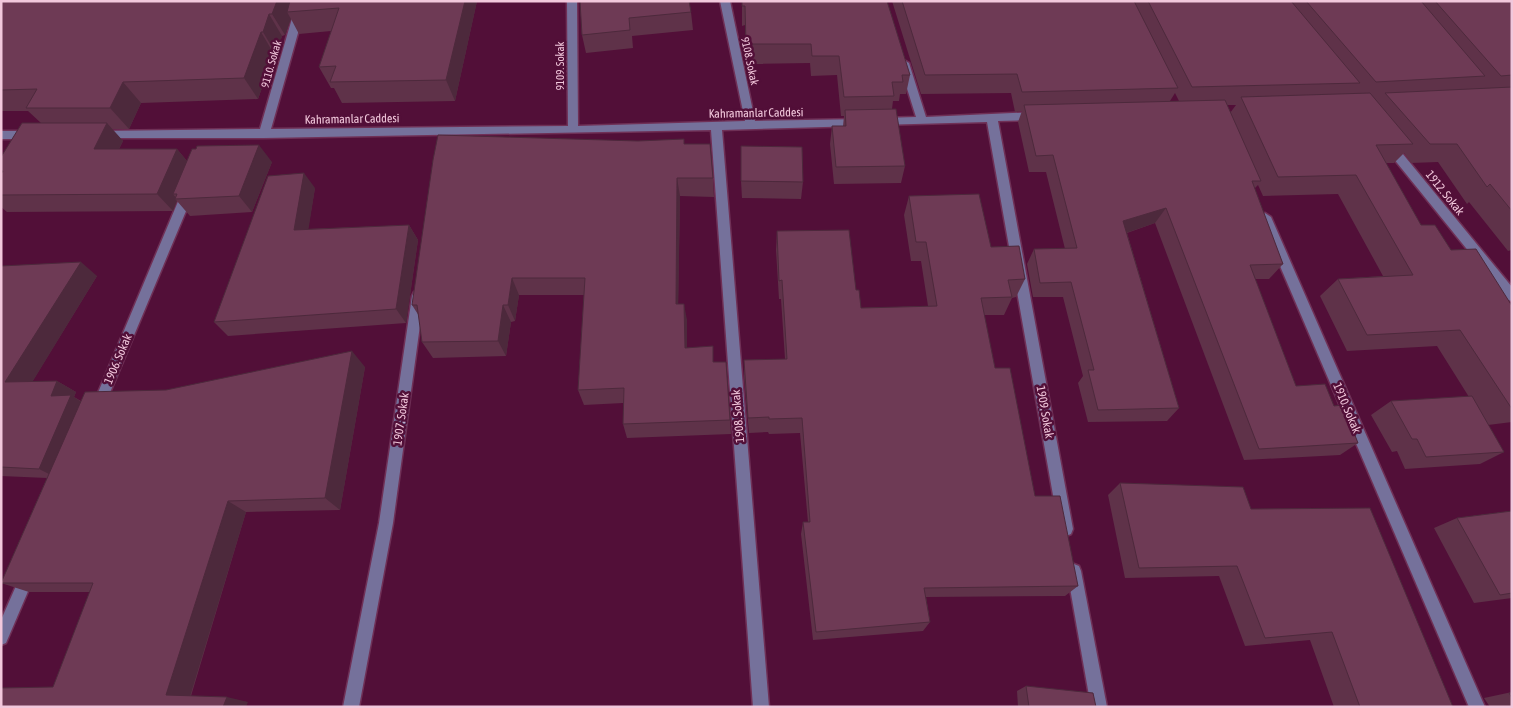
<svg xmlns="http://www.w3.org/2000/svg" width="1513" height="708" viewBox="0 0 1513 708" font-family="'Asap Condensed',sans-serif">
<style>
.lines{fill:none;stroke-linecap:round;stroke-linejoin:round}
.minor-casing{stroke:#6f3056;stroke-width:3}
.minor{fill:#75719b;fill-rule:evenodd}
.wall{fill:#5f3249;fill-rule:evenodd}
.shaded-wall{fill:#4d293c}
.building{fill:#6e3a55;stroke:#4d293c}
.labels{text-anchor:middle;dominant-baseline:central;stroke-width:5;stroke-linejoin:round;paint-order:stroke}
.far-street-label{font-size:11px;fill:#f2c8dc;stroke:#520f38}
.street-label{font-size:12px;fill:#f2c8dc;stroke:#520f38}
</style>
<rect width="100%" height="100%" fill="#520f38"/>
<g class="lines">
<g class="minor-casing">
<g id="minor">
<polygon points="297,1 307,1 271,129 568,126 567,1 577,1 578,126 745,121 720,1 730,1 755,121 864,119 865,122 864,125 860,126 722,130 769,707 753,707 711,130 264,138 96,138 95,135 96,132 100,131 260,129"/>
<polygon points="904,60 909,63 926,117 1037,112 1042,116 1037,120 998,121 1073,529 1071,534 1066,536 1061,534 1059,529 987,122 878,125 877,122 878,119 882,118 916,117 899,63"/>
<polygon points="1,131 30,131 35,135 30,139 1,139"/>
<polygon points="1389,141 1393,142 1512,287 1512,301 1508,300 1385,148 1384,145"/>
<polygon points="188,188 194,192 104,407 103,411 98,413 93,411 92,407 182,192"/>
<polygon points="1265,213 1271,217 1485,707 1469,707 1259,217"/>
<polygon points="418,291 422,292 424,296 393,523 359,707 343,707 379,523 412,296 414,292"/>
<polygon points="1074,564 1079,566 1081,571 1107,707 1091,707 1067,571 1069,566"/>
<polygon points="28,568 33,570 35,575 6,643 1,645 1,620 23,570"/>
</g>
</g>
<use href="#minor" class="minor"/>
</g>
<g class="wall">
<polygon points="1,1 477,1 455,101 342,103 334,88 331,88 319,67 331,31 299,34 291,19 285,35 282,36 276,54 274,54 258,99 141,103 129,129 112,129 123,141 119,149 177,149 187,161 272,162 252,212 190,216 177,201 173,211 7,212 1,207 1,157 41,123 28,111 1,111"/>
<polygon points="580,1 691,12 693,30 632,36 633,48 586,53 582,35"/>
<polygon points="742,1 910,75 906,94 900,94 899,101 893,101 892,109 905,166 901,183 834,184 830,144 832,126 843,126 844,116 841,116 837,75 811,76 810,63 746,64 745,25 742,26"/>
<path d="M892 1H1512V250L1508 251 1469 202 1467 204 1438 162 1411 163 1404 153 1394 163H1386L1421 225 1451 250 1512 306V422L1488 425 1504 452 1480 464 1405 469 1397 451 1392 452 1371 415 1391 401 1469 397 1437 346 1347 351 1320 296 1338 279 1383 276 1338 194 1263 196 1258 185 1254 189 1283 264 1269 279H1255L1296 386 1334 406 1358 443 1340 455 1244 460 1155 223 1127 233 1179 408 1167 421 1088 422 1078 383 1083 376 1063 297H1033L1027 264 1034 249H1065L1046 172H1029L1018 122 1022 111 1015 112 1011 93 921 94ZM1175 93 1179 101H1170ZM1227 105H1236L1230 113Z"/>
<polygon points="685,144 713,178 714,197 680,196 678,304 687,320 687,348 714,362 726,362 731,434 627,438 623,424 623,403 584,405 578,390 584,295 519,295 515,321 511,322 506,356 433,358 422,342 419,316 412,305"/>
<polygon points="741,181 803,182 801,199 742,198"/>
<polygon points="315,188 308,229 409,225 418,240 406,323 228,336 214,322"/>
<polygon points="909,196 991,247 1025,279 1016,297 1012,298 1004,315 984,315 995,368 1035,496 1078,586 1065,596 926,597 930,622 923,631 813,640 801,534 803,522 808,522 800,433 769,434 768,432 749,433 744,377 744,360 785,359 781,299 779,299 776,250 777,231 856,290 861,308 928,306 921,261 911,261 904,215"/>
<polygon points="1,266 97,276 32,382 57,381 76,392 74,397 81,401 365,367 340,510 246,512 191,696 248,702 53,687 90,592 29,592 1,583 47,478 1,476"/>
<polygon points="1120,483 1251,509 1453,707 1334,707 1310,640 1245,646 1219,576 1125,578 1108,495"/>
<polygon points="1512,511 1512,598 1474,603 1434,528 1457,518"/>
<polygon points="1026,686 1096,707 1018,707 1017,691"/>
<polygon points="1512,692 1512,707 1490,707 1484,698"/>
</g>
<g class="shaded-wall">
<polygon points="277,1 296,1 287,12 291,19 285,35 272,14"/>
<polygon points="465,1 477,1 455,101 446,80"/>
<polygon points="269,14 282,36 276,54 263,32"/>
<polygon points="261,32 274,54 258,99 244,78"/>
<polygon points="123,82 141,103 129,129 110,108"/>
<polygon points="107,123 123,141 110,167 94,149"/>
<polygon points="259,145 272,162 252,212 239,196"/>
<polygon points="177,149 191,166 177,194 173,194 177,199 175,199 177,201 173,211 157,194"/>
<polygon points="304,173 315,188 306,245 294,230"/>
<polygon points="677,178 680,196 678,321 676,304"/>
<polygon points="1166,208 1155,223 1114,237 1123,221"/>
<polygon points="409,225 418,240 406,323 396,309"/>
<polygon points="81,262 97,276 25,394 5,382"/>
<polygon points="512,278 519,295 515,321 508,305"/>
<polygon points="684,304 687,320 687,363 685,348"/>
<polygon points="503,305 511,322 506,356 498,341"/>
<polygon points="352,351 365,367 340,510 325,498"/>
<polygon points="57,381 76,392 74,397 89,407 59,479 39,469 51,396"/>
<polygon points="228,501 246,512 189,700 166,695"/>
<polygon points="227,697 248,702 246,707 223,707"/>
</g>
<g class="building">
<polygon points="1,1 277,1 272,14 269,14 263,32 261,32 244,78 123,82 110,108 26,108 37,89 1,90"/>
<polygon points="290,1 465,1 446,80 330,82 336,66 319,67 339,8 287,12"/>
<polygon points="580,1 689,1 691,12 629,18 630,30 582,35"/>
<polygon points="742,1 887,1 910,75 902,75 903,82 892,82 894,96 844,97 839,56 812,56 811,44 746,44 745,6 742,6"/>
<polygon points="902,1 1134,1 1178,88 1022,92 1017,74 925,75"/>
<polygon points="1148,1 1291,1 1360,83 1192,87"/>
<polygon points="1306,1 1421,1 1485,76 1376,82"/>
<polygon points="1435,1 1512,1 1512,75 1501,76"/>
<polygon points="1512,87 1512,211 1490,184 1487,187 1457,144 1430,144 1385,93"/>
<polygon points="1370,93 1413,144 1376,145 1421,225 1435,225 1451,250 1476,249 1512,306 1512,409 1460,330 1367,335 1338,279 1413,275 1356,175 1278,177 1241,97"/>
<polygon points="1225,100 1261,181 1252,181 1283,264 1250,265 1296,386 1325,384 1334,406 1343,405 1358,443 1259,449 1166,208 1123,221 1179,408 1098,410 1088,370 1094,370 1071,282 1040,283 1034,249 1077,248 1053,155 1036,156 1024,105"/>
<polygon points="896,109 905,166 836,167 832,126 846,126 845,110"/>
<polygon points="22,123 107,123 94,149 177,149 157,194 1,195 1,174 3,171 1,171 1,157"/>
<polygon points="438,135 638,141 684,139 684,144 710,144 713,178 677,178 676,304 684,304 685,348 713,346 713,362 726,362 730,420 623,424 624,388 578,390 585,278 512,278 508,305 503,305 498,341 422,342 417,305 412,305 433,160"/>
<polygon points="259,145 239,196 175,199 177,194 173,194 192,149 196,149 197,146"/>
<polygon points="741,146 802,147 803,182 741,181"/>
<polygon points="304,173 294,230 409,225 396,309 214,322 268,176"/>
<polygon points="979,194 991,247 1019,246 1025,279 1008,280 1012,297 981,298 995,368 1010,368 1035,496 1060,496 1078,586 924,588 930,622 816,632 803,522 810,522 802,418 769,419 769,417 748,418 744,360 787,359 782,280 779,281 777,231 849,230 856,290 859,290 861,308 937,306 926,242 916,242 909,196"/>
<polygon points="81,262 5,382 57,381 51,396 71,395 39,469 1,467 1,266"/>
<polygon points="352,351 325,498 228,501 166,695 227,697 223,707 1,707 1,688 53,687 93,583 1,583 85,392 166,390"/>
<polygon points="1472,396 1504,452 1426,457 1417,439 1412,439 1391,401"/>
<polygon points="1120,483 1243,487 1251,509 1370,508 1453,707 1360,707 1332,632 1265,638 1237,566 1139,568"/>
<polygon points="1512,511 1512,593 1500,595 1457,518"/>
<polygon points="1026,686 1093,693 1096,707 1029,707"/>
<polygon points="1509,693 1512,693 1512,698"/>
</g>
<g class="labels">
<g class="far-street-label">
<text transform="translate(750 61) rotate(78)">9108. Sokak</text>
<text transform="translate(271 64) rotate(-74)">9110. Sokak</text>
<text transform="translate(560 66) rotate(-90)">9109. Sokak</text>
</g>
<g class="street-label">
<text transform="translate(756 113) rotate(-1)">Kahramanlar Caddesi</text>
<text transform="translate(352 119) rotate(-1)">Kahramanlar Caddesi</text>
<text transform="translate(1445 193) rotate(51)">1912. Sokak</text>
<text transform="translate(118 359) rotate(-67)">1906. Sokak</text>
<text transform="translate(1347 408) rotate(67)">1910. Sokak</text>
<text transform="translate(1045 412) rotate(80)">1909. Sokak</text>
<text transform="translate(738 416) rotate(-95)">1908. Sokak</text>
<text transform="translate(401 419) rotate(-82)">1907. Sokak</text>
</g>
</g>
<rect width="1513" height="708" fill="none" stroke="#f2c8dc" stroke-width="5"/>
</svg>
